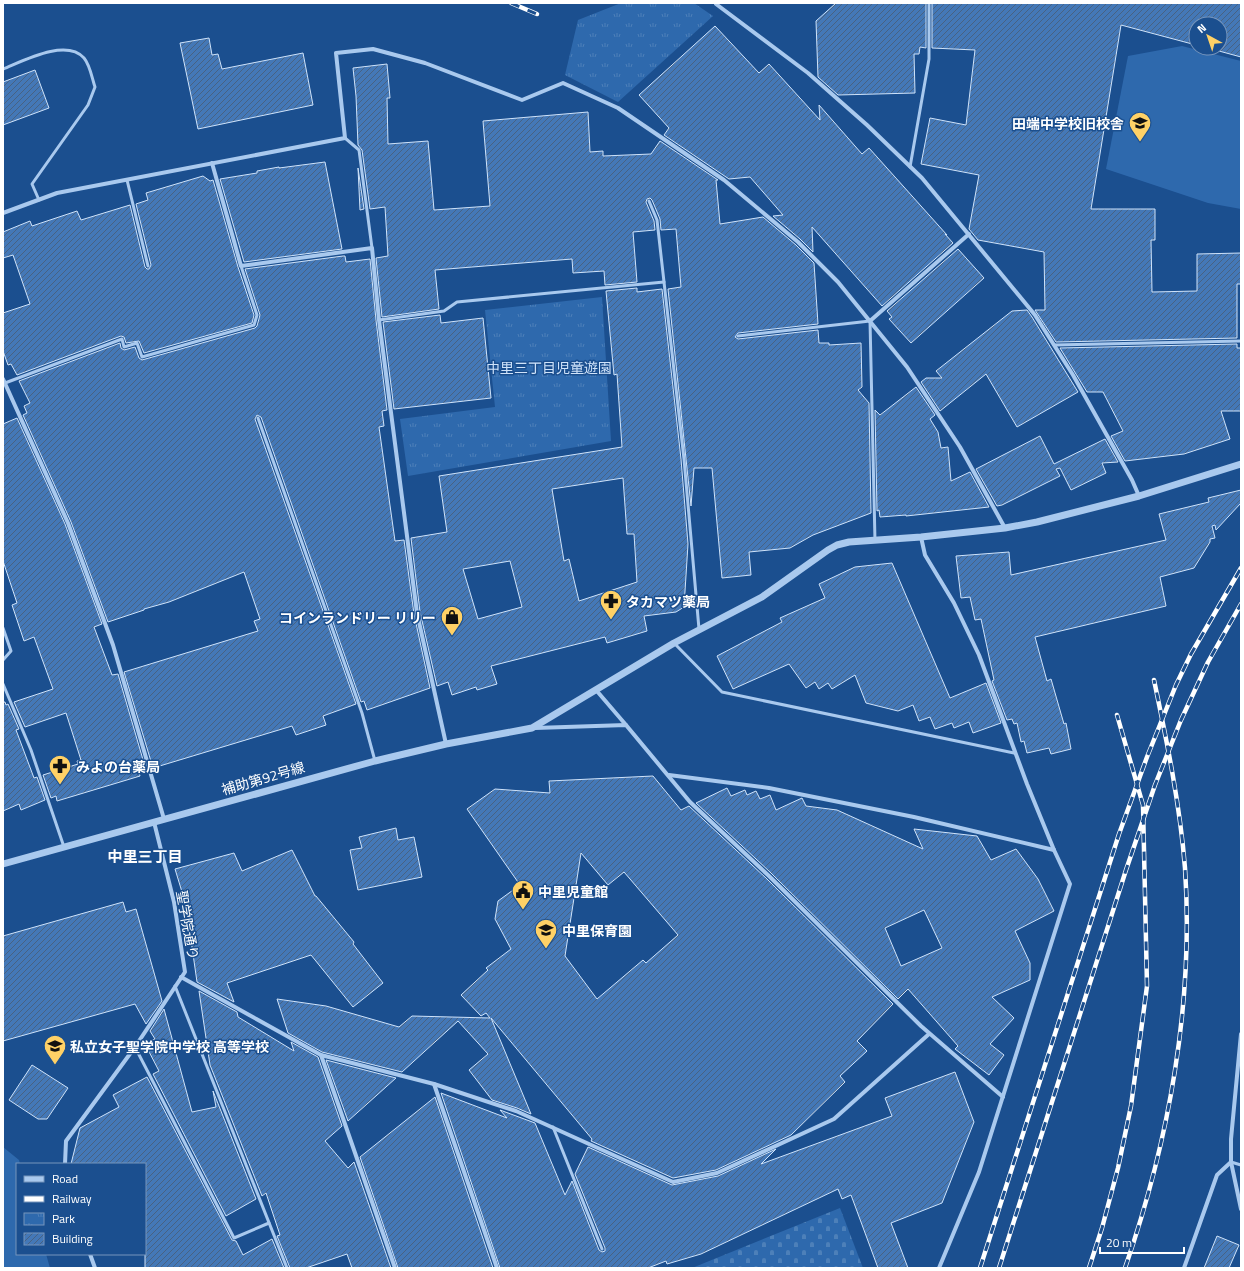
<svg xmlns="http://www.w3.org/2000/svg" width="1244" height="1271" viewBox="0 0 1244 1271" font-family="'Titillium Web','Noto Sans JP',sans-serif">
<style>
.cemetery{fill:url(#cemetery-stones)}
.park{fill:url(#park-tufts)}
.pitch{fill:#2e69ad}
.building{fill:url(#building-hatch);stroke:#cfe3fa;fill-rule:evenodd}
.lines{fill:none;stroke-linecap:round;stroke-linejoin:round}
.service{stroke:#a9c9ee;stroke-width:3}
.minor{stroke:#a9c9ee;stroke-width:4}
.tertiary{stroke:#a9c9ee;stroke-width:7}
.rail-casing{stroke:#fff;stroke-width:4.5}
.rail{stroke:#1b4f8f;stroke-width:3;stroke-dasharray:9;stroke-linecap:butt}
.labels{text-anchor:middle;dominant-baseline:central;stroke-width:3;stroke-linejoin:round;paint-order:stroke}
.poi-label{font-size:14px;font-weight:bold;fill:#fff;stroke:#1b4f8f;text-anchor:start}
.park-label{font-size:14px;fill:#cfe3fa;stroke:#1b4f8f}
.street-label{font-size:14px;fill:#fff;stroke:#1b4f8f}
.neighbourhood-label{font-size:15px;font-weight:bold;fill:#fff;stroke:#1b4f8f}
</style>
<defs>
<pattern id="cemetery-stones" width="16" height="16" patternUnits="userSpaceOnUse"><rect width="16" height="16" fill="#2e69ad"/><path d="M2 7V4a2 2 0 0 1 4 0v3zM10 15v-3a2 2 0 0 1 4 0v3z" fill="#4d80b9"/></pattern>
<pattern id="park-tufts" width="24" height="20" patternUnits="userSpaceOnUse"><rect width="24" height="20" fill="#2e69ad"/><path d="M3 7l-1-3M5 7V3M7 7l1-3M15 17l-1-3M17 17v-4M19 17l1-3" fill="none" stroke="#4d80b9"/></pattern>
<pattern id="building-hatch" width="6" height="6" patternUnits="userSpaceOnUse"><rect width="6" height="6" fill="#4478b7"/><path d="M-1 1l2-2M0 6l6-6M5 7l2-2" fill="none" stroke="#486282"/></pattern>
</defs>
<rect width="100%" height="100%" fill="#1b4f8f"/>
<polygon class="cemetery" points="840,1208 863,1268 692,1268"/>
<g class="park">
<polygon points="621,3 694,3 713,16 618,102 565,75 578,20"/>
<polygon points="602,297 611,441 408,476 400,419 495,407 485,310"/>
</g>
<g class="pitch">
<polygon points="1182,46 1241,61 1241,209 1208,203 1106,169 1128,56"/>
<polygon points="3,1147 19,1160 20,1164 17,1164 17,1254 46,1254 50,1268 3,1268"/>
</g>
<g class="building">
<polygon points="836,3 926,3 926,48 920,47 919,54 914,54 915,93 838,95 818,77 816,21"/>
<polygon points="932,3 1241,3 1241,57 1208,48 1220,48 1220,24 1196,24 1196,45 1121,25 1091,209 1155,209 1155,240 1151,240 1152,292 1197,291 1197,254 1241,253 1241,284 1237,284 1237,338 1056,342 1035,310 1045,310 1044,252 978,240 969,229 979,175 921,164 930,118 966,125 975,50 932,48"/>
<polygon points="715,26 759,73 769,64 820,120 819,105 862,154 869,148 947,235 945,234 953,243 882,306 812,227 813,252 800,239 773,216 783,215 750,177 729,179 664,135 669,128 639,95"/>
<polygon points="209,38 212,55 218,54 222,69 303,53 313,105 198,129 180,43"/>
<polygon points="387,64 390,98 387,98 388,144 428,141 434,210 490,206 483,121 588,112 590,152 603,151 603,156 651,154 660,141 718,180 716,180 720,224 763,217 796,245 814,263 818,324 738,333 735,337 738,339 818,330 819,343 829,343 829,345 861,343 862,387 858,390 869,403 871,513 813,535 790,548 749,552 751,575 722,578 712,468 694,468 691,506 668,289 681,287 676,229 661,230 660,219 652,200 650,198 647,199 646,202 654,221 655,230 633,232 637,282 605,285 604,271 573,273 572,259 435,270 439,309 382,317 376,258 388,256 385,207 370,209 362,150 358,145 356,96 353,68"/>
<polygon points="35,70 49,108 3,125 3,82"/>
<polygon points="325,162 342,249 244,262 220,179 257,173 257,171 279,167 279,168"/>
<polygon points="358,168 364,209 360,210"/>
<polygon points="203,176 210,181 213,180 238,267 254,315 252,323 144,353 139,341 126,343 124,337 121,336 17,375 11,364 8,365 3,351 3,313 30,304 13,255 3,258 3,232 30,221 32,226 77,211 81,220 130,205 145,267 147,269 149,269 151,265 136,204 148,200 146,193"/>
<polygon points="958,249 984,278 911,343 889,319 892,317 887,311"/>
<polygon points="343,256 345,256 346,262 370,259 376,320 387,410 382,411 384,426 379,427 395,541 404,540 414,614 430,688 367,710 364,701 361,702 261,417 257,415 255,419 356,704 323,716 326,725 296,735 292,726 153,768 124,672 258,631 254,621 260,619 244,572 169,602 144,609 144,610 108,622 71,522 23,415 27,413 24,406 30,403 19,381 120,343 121,348 124,350 135,347 139,358 142,360 255,328 257,326 260,315 245,269"/>
<path d="M637 288V292L662 289 681 459 688 544 684 607 676 612 644 616 647 631 607 643 605 637 491 666 497 684 477 690 476 687 452 695 448 682 437 686 420 612 411 538 447 532 439 476 622 447 617 374 614 375 606 291ZM623 478 627 534H634L637 582 579 601 569 559 564 561 552 489ZM510 561 522 607 478 619 463 569Z"/>
<polygon points="1027,310 1032,317 1078,392 1017,427 986,374 940,411 921,382 926,378 942,378 936,371 1012,311"/>
<polygon points="440,315 441,323 483,318 491,398 394,409 383,322"/>
<polygon points="1237,344 1237,348 1241,348 1241,411 1221,411 1230,439 1184,454 1125,461 1111,436 1123,431 1103,392 1087,392 1060,348"/>
<polygon points="916,387 935,415 930,419 938,432 941,448 948,447 951,481 970,472 989,507 906,516 906,515 880,517 879,510 877,511 875,410 880,415"/>
<polygon points="17,418 65,524 102,624 94,627 112,675 118,674 146,770 139,772 140,776 57,801 56,796 51,798 43,775 78,764 77,761 81,760 66,713 25,727 14,702 53,689 34,637 24,641 12,605 17,603 3,561 3,424"/>
<polygon points="1040,436 1054,464 1105,439 1118,462 1102,463 1106,473 1071,490 1060,468 1056,469 1060,476 1002,505 997,506 976,469"/>
<polygon points="1241,490 1241,503 1216,530 1215,525 1212,526 1215,538 1210,539 1210,542 1194,568 1160,577 1166,606 1035,637 1047,681 1051,679 1064,724 1066,723 1071,749 1051,754 1049,748 1027,753 1024,741 1021,742 1017,723 1014,724 1012,719 1007,720 992,681 994,680 981,619 975,620 970,597 961,598 956,556 1009,552 1011,575 1166,540 1159,514 1209,502 1208,498"/>
<polygon points="892,563 950,698 986,683 1001,723 973,733 969,722 954,728 952,723 935,729 930,717 919,721 913,705 898,711 866,703 855,675 832,689 828,683 819,689 815,682 806,688 789,664 733,689 717,656 782,622 780,618 825,598 819,584 855,567"/>
<polygon points="3,702 5,702 6,705 8,704 19,729 16,730 34,778 37,777 45,800 21,810 19,804 3,811"/>
<path d="M653 776 681 810 689 806 767 879 893 1004 857 1041 867 1051 840 1076 845 1082 791 1135 716 1170 673 1178 591 1141 592 1139 491 1018 531 1114 517 1108 492 1100 469 1070 488 1054 458 1021 402 1072 322 1052 288 1033 277 999 326 1006 399 1027 412 1016 490 1018 486 1013 481 1016 461 995 488 970 486 968 511 949 495 919 498 901 520 885 467 809 495 789 550 793 549 781ZM581 853 608 885 624 872 678 935 646 963 643 960 597 999 565 956Z"/>
<path d="M727 788 731 796 745 790 747 795 756 791 760 799 770 795 776 810 802 798 806 806 837 810 923 849 914 829 977 836 991 860 1016 849 1038 879 1054 911 1015 931 1030 963V980L992 997 1014 1018 990 1044 1004 1055 989 1075 955 1049 958 1046 908 989 898 999 771 873 696 803ZM924 910 942 948 901 966 885 928Z"/>
<polygon points="396,828 398,840 414,837 422,877 358,890 350,850 362,848 359,837"/>
<polygon points="292,850 315,896 316,896 354,942 353,944 383,983 353,1007 311,955 227,983 234,1002 197,982 186,905 175,869 234,853 242,871"/>
<polygon points="123,902 126,912 136,909 162,1001 146,1024 135,1004 3,1041 3,936"/>
<polygon points="199,991 237,1012 238,1017 294,1051 291,1042 318,1057 342,1126 325,1141 348,1168 354,1162 391,1268 352,1268 347,1254 306,1268 290,1268 277,1236 280,1235 266,1193 262,1196 210,1065"/>
<polygon points="164,1009 192,1112 216,1107 213,1091 256,1199 226,1216 153,1074 159,1071 145,1044 155,1039 150,1031"/>
<polygon points="326,1060 396,1078 348,1121"/>
<polygon points="32,1065 68,1088 47,1119 38,1119 9,1100"/>
<polygon points="955,1072 974,1122 942,1203 891,1223 908,1268 878,1268 851,1195 842,1199 838,1189 701,1254 667,1264 666,1261 648,1268 500,1268 441,1093 507,1118 500,1110 535,1123 565,1195 572,1181 599,1250 602,1252 605,1251 605,1248 575,1174 588,1147 672,1185 718,1176 776,1149 761,1164 892,1116 885,1098"/>
<polygon points="147,1077 232,1240 236,1241 243,1255 272,1239 284,1268 145,1268 145,1164 71,1164 80,1128 119,1107 113,1095"/>
<polygon points="435,1097 493,1268 398,1268 360,1157"/>
<polygon points="1217,1236 1239,1245 1229,1268 1204,1268"/>
</g>
<g class="lines">
<g class="service">
<path d="M3 69C23 61 66 38 84 58 90 65 92 78 95 87L88 105 32 184 39 200"/>
<polyline points="345,138 359,150 372,248"/>
<polyline points="910,167 929,59 929,3"/>
<polyline points="127,180 148,266"/>
<polyline points="649,201 657,220 684,459 699,629"/>
<polyline points="379,320 444,311 457,302 664,282"/>
<polyline points="738,336 870,321 875,541"/>
<polyline points="1054,345 1241,341"/>
<polyline points="5,383 122,339 124,347 137,343 142,357 254,325 257,315 241,266"/>
<polyline points="258,418 362,713 375,761"/>
<polyline points="3,628 11,651 3,660"/>
<polyline points="674,643 722,692 1014,753"/>
<polyline points="3,684 31,750 64,847"/>
<polyline points="175,986 287,1268"/>
<polyline points="135,1047 234,1238 269,1223"/>
<polyline points="553,1127 602,1249"/>
<polyline points="1231,1162 1241,1165"/>
</g>
<g class="minor">
<polyline points="716,4 808,73 867,125 922,178 1035,315 1073,375 1132,480 1139,496"/>
<polyline points="212,163 241,266 372,248 379,320 417,613 446,744"/>
<polyline points="3,213 57,193 345,138 336,53 373,49 425,63 522,100 563,83 618,108 724,180 798,242 838,282 907,367 960,447 1005,528"/>
<polyline points="870,321 969,234"/>
<polyline points="3,379 68,523 113,645 164,819"/>
<polyline points="921,537 925,555 954,603 979,655 1027,784 1054,850 1070,884 979,1172 939,1268"/>
<polyline points="596,690 626,725"/>
<polyline points="535,728 626,725 690,802 769,876 921,1026 1003,1097"/>
<polyline points="669,775 769,788 914,817 1054,850"/>
<polyline points="181,977 321,1055 434,1084 516,1111 673,1182 717,1173 834,1119 929,1034"/>
<polyline points="321,1055 395,1268"/>
<polyline points="434,1084 497,1268"/>
<polyline points="1231,1162 1241,1209"/>
<polyline points="65,1164 66,1141 135,1047 185,972 174,902 154,822"/>
<polyline points="90,1254 95,1268"/>
<polyline points="1184,1268 1217,1175 1231,1162 1231,1139 1241,1034"/>
</g>
<polyline class="tertiary" points="3,864 375,761 446,744 532,728 674,643 762,597 828,550 837,545 849,542 921,537 1005,528 1037,522 1139,496 1241,464"/>
<g class="rail-casing">
<g id="rail">
<polyline points="511,3 537,14"/>
<polyline points="980,1268 1119,834 1147,757 1176,685 1191,654 1241,568"/>
<polyline points="999,1268 1126,870 1155,785 1181,720 1208,662 1241,604"/>
<polyline points="1089,1268 1102,1228 1118,1168 1131,1106 1147,986 1143,805 1117,715"/>
<path d="M1125 1268C1169 1141 1194 1003 1185 868 1180 805 1167 742 1154 680"/>
</g>
</g>
<use href="#rail" class="rail"/>
</g>
<defs>
<g id="school-pin" transform="scale(1.15)"><path d="M0 17L-7.5 6A9.5 9.5 0 1 1 7.5 6Z" fill="#ffd166" stroke="#1b4f8f"/><path d="M0-5L7-2L0 1L-7-2ZM-4 1L0 2.5L4 1V4Q0 6-4 4Z" fill="#111"/></g>
<g id="pharmacy-pin" transform="scale(1.15)"><path d="M0 17L-7.5 6A9.5 9.5 0 1 1 7.5 6Z" fill="#ffd166" stroke="#1b4f8f"/><path d="M-2-6h4v4h4v4h-4v4h-4v-4h-4v-4h4Z" fill="#111"/></g>
<g id="shop-pin" transform="scale(1.15)"><path d="M0 17L-7.5 6A9.5 9.5 0 1 1 7.5 6Z" fill="#ffd166" stroke="#1b4f8f"/><path d="M-5-2.5h2.3a2.7 3.5 0 0 1 5.4 0H5L5.5 6h-11ZM-1.5-2.5h3a1.5 2.3 0 0 0-3 0Z" fill="#111"/></g>
<g id="civic-pin" transform="scale(1.15)"><path d="M0 17L-7.5 6A9.5 9.5 0 1 1 7.5 6Z" fill="#ffd166" stroke="#1b4f8f"/><path d="M-.6-6.5H3V-4.5H.6V-3L4-1V1h2V6H-6V1h2V-1L-.6-3ZM-1.2 2.5V6h2.4V2.5Z" fill="#111"/></g>
</defs>
<g fill-rule="evenodd">
<use href="#school-pin" x="1140" y="123"/>
<use href="#pharmacy-pin" x="611" y="601"/>
<use href="#shop-pin" x="452" y="617"/>
<use href="#pharmacy-pin" x="60" y="766"/>
<use href="#civic-pin" x="523" y="891"/>
<use href="#school-pin" x="546" y="930"/>
<use href="#school-pin" x="55" y="1046"/>
</g>
<g class="labels">
<g class="poi-label">
<text x="1124" y="123" text-anchor="end">田端中学校旧校舎</text>
<text x="626" y="601">タカマツ薬局</text>
<text x="436" y="617" text-anchor="end">コインランドリー リリー</text>
<text x="76" y="766">みよの台薬局</text>
<text x="538" y="891">中里児童館</text>
<text x="562" y="930">中里保育園</text>
<text x="70" y="1046">私立女子聖学院中学校 高等学校</text>
</g>
<g class="park-label">
<text x="549" y="367">中里三丁目児童遊園</text>
</g>
<g class="street-label">
<text transform="translate(263 778) rotate(-16)">補助第92号線</text>
<text transform="translate(188 925) rotate(80)">聖学院通り</text>
</g>
<g class="neighbourhood-label">
<text x="145" y="856">中里三丁目</text>
</g>
</g>
<rect width="1244" height="1271" fill="none" stroke="#ffffff" stroke-width="8"/>
<rect x="16" y="1163" width="130" height="92" fill="#1b4f8f" stroke="#7695bc"/>
<rect x="24" y="1176" width="20" height="6" fill="#a9c9ee" stroke="#7695bc"/>
<text x="52" y="1183" font-size="12" fill="#ffffff">Road</text>
<rect x="24" y="1196" width="20" height="6" fill="#ffffff" stroke="#7695bc"/>
<text x="52" y="1203" font-size="12" fill="#ffffff">Railway</text>
<rect x="24" y="1213" width="20" height="12" fill="url(#park-tufts)" stroke="#7695bc"/>
<text x="52" y="1223" font-size="12" fill="#ffffff">Park</text>
<rect x="24" y="1233" width="20" height="12" fill="url(#building-hatch)" stroke="#7695bc"/>
<text x="52" y="1243" font-size="12" fill="#ffffff">Building</text>
<g transform="translate(1208 36) rotate(320)"><circle r="19" fill="#1b4f8f" stroke="#7695bc"/>
<path d="M0-3L7 15L0 10L-7 15Z" fill="#ffd166"/>
<text y="-6" font-size="11" font-weight="bold" text-anchor="middle" fill="#ffffff">N</text>
</g>
<path d="M1100 1247v6h84v-6" fill="none" stroke="#ffffff" stroke-width="2"/>
<text x="1106" y="1247" font-size="12" fill="#ffffff" stroke="#1b4f8f" stroke-width="3" paint-order="stroke">20 m</text>
</svg>
